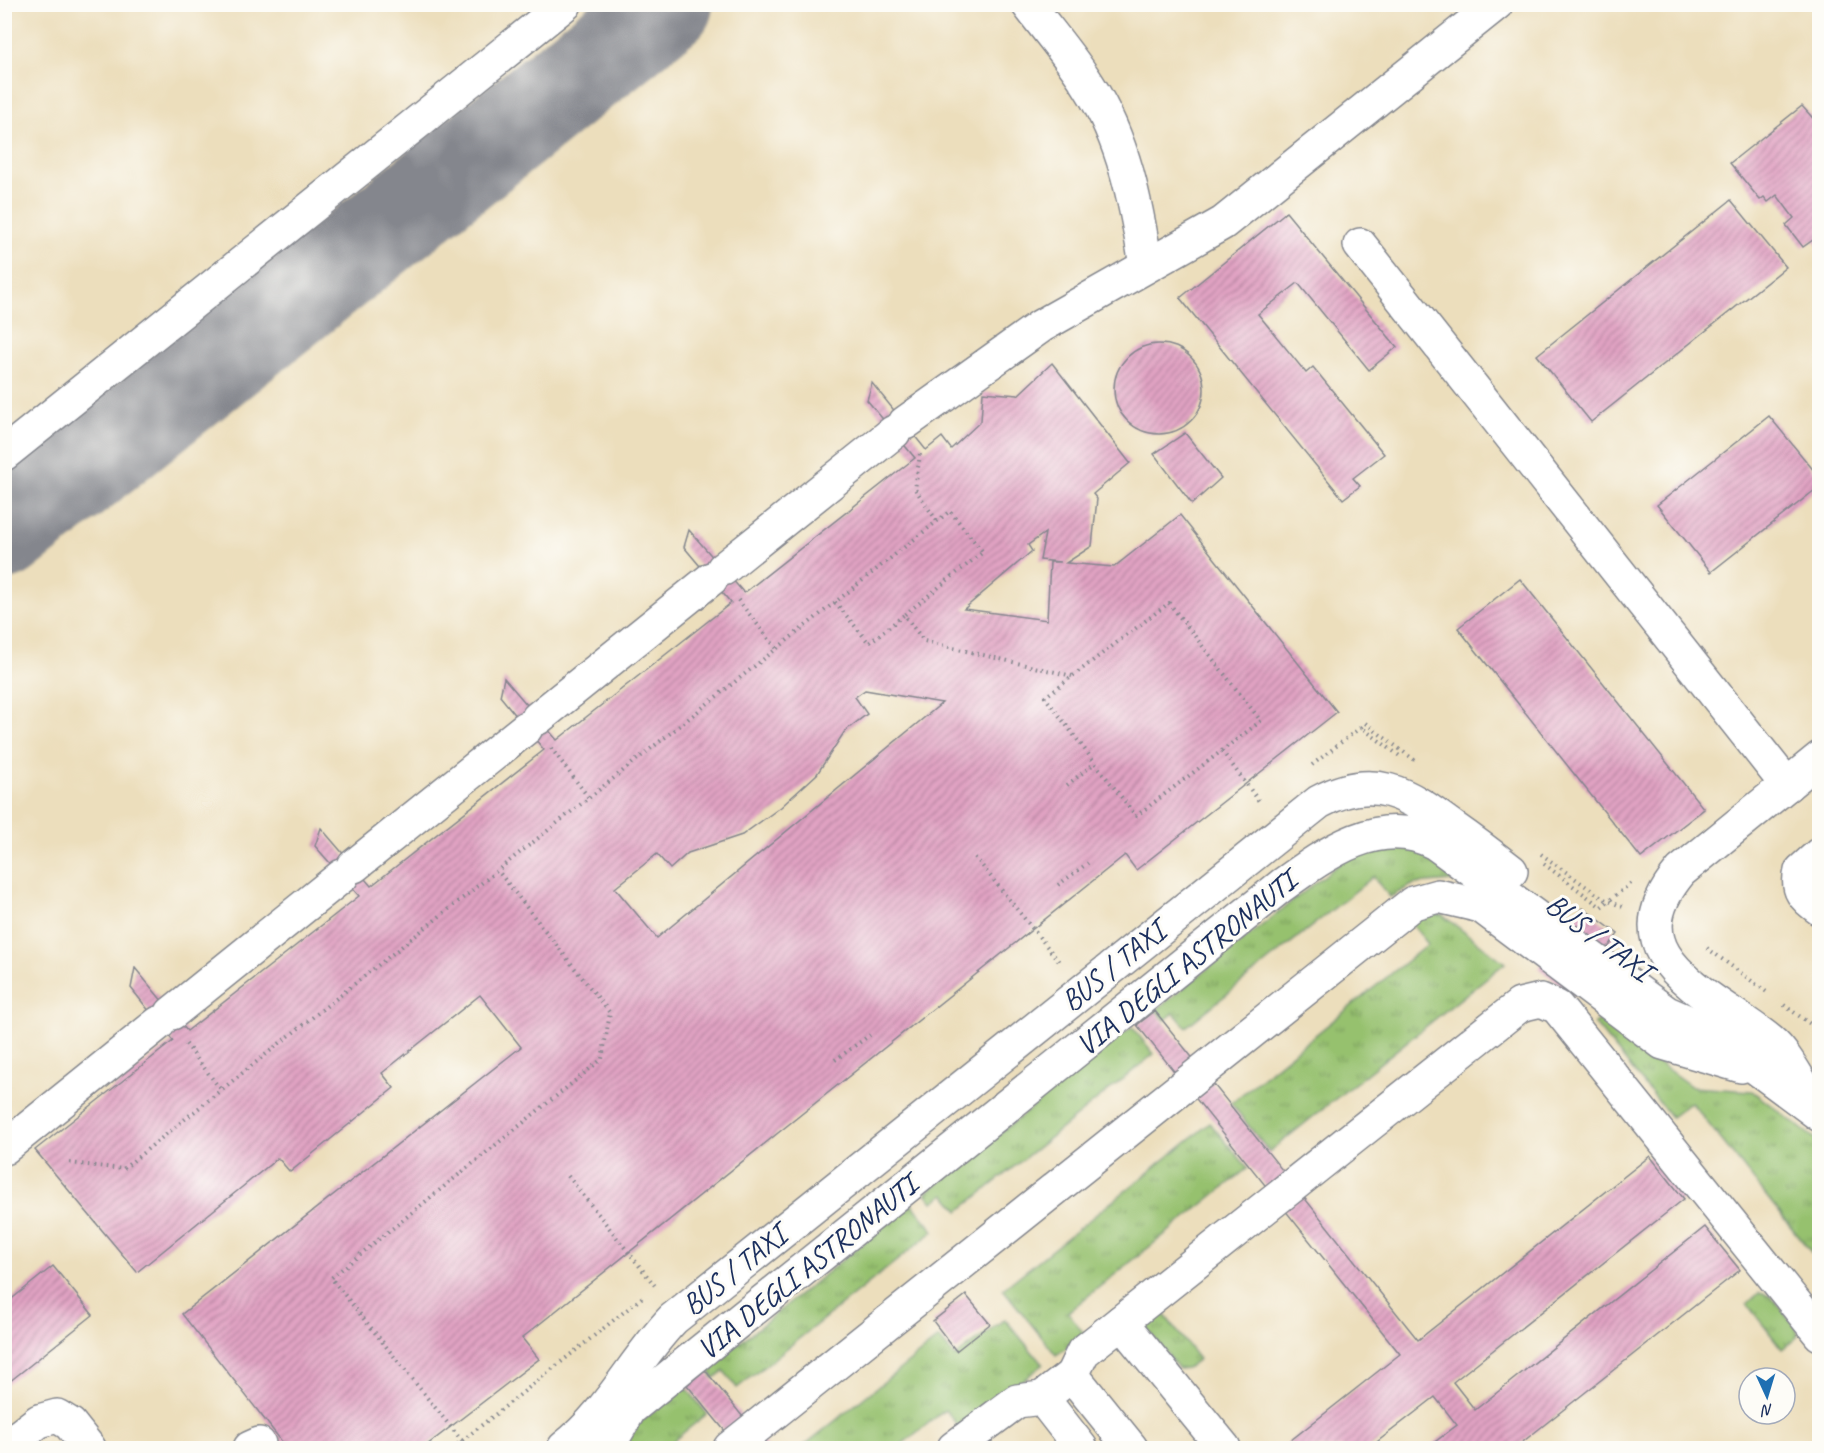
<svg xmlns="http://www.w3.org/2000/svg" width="1824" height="1453" viewBox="0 0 1824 1453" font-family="Caveat,sans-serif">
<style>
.grass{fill:url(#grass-tufts);stroke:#587866;stroke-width:1.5}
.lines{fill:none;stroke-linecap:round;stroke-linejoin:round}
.taxiway{stroke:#84868d;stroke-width:94}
.building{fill:url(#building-hatch);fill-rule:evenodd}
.minor-casing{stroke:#84868d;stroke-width:36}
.path{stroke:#84868d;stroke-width:4;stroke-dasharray:1.5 4.5;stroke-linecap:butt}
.minor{stroke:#fff;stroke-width:33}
.labels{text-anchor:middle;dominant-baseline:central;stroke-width:6;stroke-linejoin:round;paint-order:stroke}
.street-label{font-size:30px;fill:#1b2f5e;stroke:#fdfcf7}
</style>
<defs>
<pattern id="grass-tufts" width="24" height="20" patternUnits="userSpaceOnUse" patternTransform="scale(1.5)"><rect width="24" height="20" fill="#96c16e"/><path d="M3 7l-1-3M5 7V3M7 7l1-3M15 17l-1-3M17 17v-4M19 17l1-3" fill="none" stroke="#7a9d5e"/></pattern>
<pattern id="building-hatch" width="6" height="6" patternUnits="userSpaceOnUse" patternTransform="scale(1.5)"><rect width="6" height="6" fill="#e1a3c3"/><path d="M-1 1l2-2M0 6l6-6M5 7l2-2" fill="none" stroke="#b685a2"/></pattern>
</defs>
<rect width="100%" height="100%" fill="#fdfcf7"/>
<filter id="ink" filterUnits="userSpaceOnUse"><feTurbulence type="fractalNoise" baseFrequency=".0167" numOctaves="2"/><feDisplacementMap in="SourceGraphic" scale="12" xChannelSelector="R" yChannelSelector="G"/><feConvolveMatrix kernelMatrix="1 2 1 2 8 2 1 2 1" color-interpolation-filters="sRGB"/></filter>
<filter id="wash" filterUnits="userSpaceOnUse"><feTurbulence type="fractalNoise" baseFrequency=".008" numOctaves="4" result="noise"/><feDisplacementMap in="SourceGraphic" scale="24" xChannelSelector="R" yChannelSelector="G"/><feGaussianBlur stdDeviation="1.35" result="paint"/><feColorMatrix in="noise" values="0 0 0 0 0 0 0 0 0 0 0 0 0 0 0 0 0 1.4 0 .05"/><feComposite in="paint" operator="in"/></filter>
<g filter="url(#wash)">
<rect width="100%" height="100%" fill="#ecdebc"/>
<g class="grass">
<polygon points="1412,845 1458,878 1452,881 1414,884 1390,897 1373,877 1186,1027 1174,1013 1165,1020 1156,1010 1354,852"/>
<polygon points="1428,915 1442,915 1505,963 1269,1152 1231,1103 1428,944 1410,922"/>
<polygon points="1600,1020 1692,1087 1752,1091 1819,1142 1819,1262 1691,1102 1671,1117 1594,1023"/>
<polygon points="1132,1027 1154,1054 959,1211 945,1194 933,1202 926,1193"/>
<polygon points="1210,1123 1248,1168 1068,1312 1085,1335 1056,1355 1003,1289"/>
<polygon points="912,1204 934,1231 737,1388 724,1371 714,1378 707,1369"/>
<polygon points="1759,1293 1771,1296 1796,1327 1798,1334 1794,1340 1782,1349 1747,1304"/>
<polygon points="1163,1313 1199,1359 1187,1368 1179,1369 1147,1329 1149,1323"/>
<polygon points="1005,1319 1043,1365 960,1428 945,1410 897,1448 801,1448 939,1338 955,1357"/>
<polygon points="685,1386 707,1414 664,1448 608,1448"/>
</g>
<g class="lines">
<polyline class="taxiway" points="4,533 666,4"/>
</g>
<g id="blocks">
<g class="building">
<polygon points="1802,106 1820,126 1820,248 1813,240 1803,247 1786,225 1794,218 1777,195 1768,202 1764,197 1760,200 1730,163"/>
<polygon points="1731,200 1786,267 1591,422 1537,355"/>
<polygon points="1286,212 1397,347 1369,370 1298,283 1258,314 1306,373 1313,367 1384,454 1353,478 1360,486 1343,499 1180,298"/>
<circle cx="1159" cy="389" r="45"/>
<path d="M1052 363 1130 463 1093 494 1097 499 1092 546 1066 563 1114 567 1180 515 1337 712 1136 870 1125 855 522 1338 539 1359 423 1448H287L182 1314 521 1047 480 995 382 1073 394 1088 290 1172 278 1158 137 1272 35 1150 173 1041 131 988 135 968 187 1031 359 896 315 846 321 828 371 886 544 750 500 696 504 678 557 740 731 603 684 547 689 530 744 593 915 458 867 400 872 383 926 450 942 437 951 449 981 421 983 392 1018 395ZM1045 533 1040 560 1060 562H1050L1047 620 964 609 1032 551 1028 545ZM865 690 942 703 657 938 615 888 657 854 670 869 688 853 742 835 781 807 817 774 845 731 867 714 855 697Z"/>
<polygon points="1769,416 1820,478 1820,486 1711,572 1657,505"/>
<polygon points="1185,433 1221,478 1192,504 1154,454"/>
<polygon points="1520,579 1704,809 1641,858 1458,628"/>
<polygon points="1583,908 1618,934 1573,995 1538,968"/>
<polygon points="1155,1011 1418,1340 1650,1156 1684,1199 1453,1382 1475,1410 1705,1227 1740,1270 1515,1448 1427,1448 1457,1425 1435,1397 1369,1448 1281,1448 1400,1354 1137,1025"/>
<polygon points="53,1266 93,1315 4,1386 4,1305"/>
<polygon points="966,1295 990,1324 956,1351 933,1321"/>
<polygon points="705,1370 768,1448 739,1448 687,1385"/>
</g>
</g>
</g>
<g filter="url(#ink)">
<use href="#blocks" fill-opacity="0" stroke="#84868d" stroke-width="1.5"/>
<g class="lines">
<g class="minor-casing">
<g id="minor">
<path d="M1028 4C1048 31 1071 57 1089 86 1124 140 1136 203 1146 266"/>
<polyline points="1360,245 1787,785"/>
<polyline points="905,423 1041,326 1223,223 1496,4"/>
<polyline points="4,454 565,4"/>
<polyline points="723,569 894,432"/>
<polyline points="538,718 711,579"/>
<path d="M1820 854 1801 871C1796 890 1804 898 1820 909"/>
<polyline points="354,866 526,728"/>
<polyline points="172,1013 342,876"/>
<path d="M1810 1097C1798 1080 1786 1054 1770 1041 1713 994 1608 958 1681 871L1820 758"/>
<polyline points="4,1148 159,1023"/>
<polyline points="1121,1322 1224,1448"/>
<polyline points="1072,1375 1083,1352 1520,1005 1541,1000 1557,1007 1820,1334"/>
<polyline points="1042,1398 1081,1448"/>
<polyline points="4,1448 39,1421 57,1416 70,1424 89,1448"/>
<polyline points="250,1448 259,1444"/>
<path d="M564 1448C610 1412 633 1361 673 1319L1319 802C1373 772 1407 793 1452 827 1472 841 1492 856 1511 871"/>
<path d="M597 1448 616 1433 630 1409 684 1365 1281 886C1325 854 1380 813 1435 843L1667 1013 1704 1029 1820 1115"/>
<polyline points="730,1448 1413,903 1438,896 1481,906 1663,1043 1741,1066"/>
<polyline points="954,1448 1017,1401 1042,1398 1072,1375 1131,1448"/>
</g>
</g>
<g class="path">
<polyline points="920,454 915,489 937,521"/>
<polyline points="738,600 777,649"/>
<polyline points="835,602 869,643 904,615"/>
<polyline points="1361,727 1365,723 1417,762"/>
<polyline points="551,748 589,798"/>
<polyline points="1222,751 1261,804"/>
<polyline points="1312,765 1361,727 1401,757"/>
<polyline points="1067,785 1095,763 1136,816 1261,721 1169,603 1045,697 1095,763"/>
<polyline points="1541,854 1602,898 1625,908"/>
<polyline points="975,857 1061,964"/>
<polyline points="1544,864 1601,907 1631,883"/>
<polyline points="1058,885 1088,863"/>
<polyline points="1707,948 1768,993"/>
<polyline points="1784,1005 1820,1031"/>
<polyline points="186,1044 221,1090 950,511 983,552 904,615 924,641 1072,676"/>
<polyline points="835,1060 870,1035"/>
<polyline points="70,1163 123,1169 221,1090"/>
<polyline points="568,1176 656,1287"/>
<polyline points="462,1441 331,1278 602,1059 610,1013 498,871"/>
<polyline points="453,1448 644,1296"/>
</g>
<use href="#minor" class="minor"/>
</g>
</g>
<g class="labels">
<g class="street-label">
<text transform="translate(1599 937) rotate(37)">BUS / TAXI</text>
<text transform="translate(1186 963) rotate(-39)">VIA DEGLI ASTRONAUTI</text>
<text transform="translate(1113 966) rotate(-39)">BUS / TAXI</text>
<text transform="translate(807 1267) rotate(-39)">VIA DEGLI ASTRONAUTI</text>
<text transform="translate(734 1270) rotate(-39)">BUS / TAXI</text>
</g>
</g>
<rect width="1824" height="1453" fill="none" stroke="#fdfcf7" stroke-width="24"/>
<g transform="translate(1767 1396) rotate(176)"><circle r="28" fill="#fdfcf7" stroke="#a3aaba" stroke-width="1.5"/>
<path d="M0-4.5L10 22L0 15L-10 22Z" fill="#1f6fb2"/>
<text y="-9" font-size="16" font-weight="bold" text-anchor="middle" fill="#1b2f5e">N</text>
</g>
</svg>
